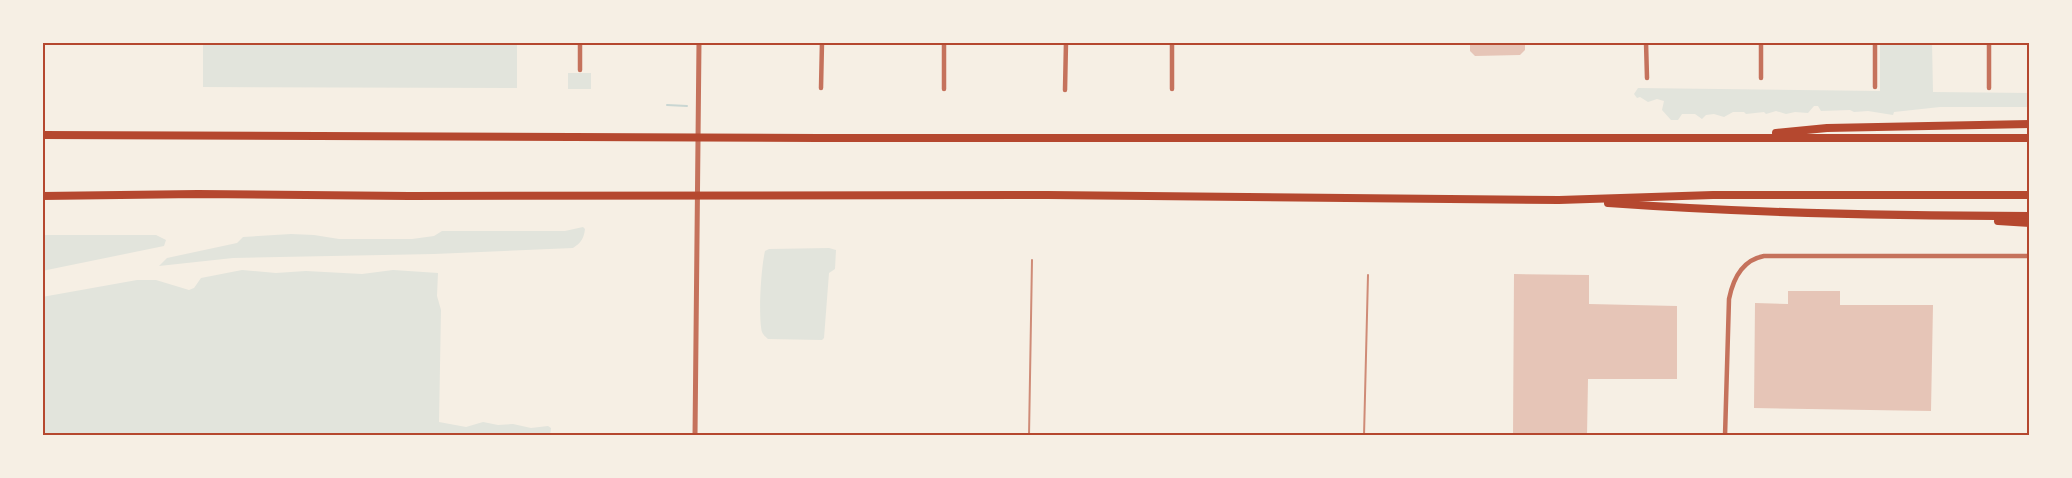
<svg xmlns="http://www.w3.org/2000/svg" width="2072" height="478" viewBox="0 0 2072 478" font-family="'Roboto Serif',serif">
<style>
.green{fill:#e2e4dc}
.lines{fill:none;stroke-linecap:round;stroke-linejoin:round}
.stream{stroke:#c9d6d2;stroke-width:2}
.building{fill:#e6c5b7}
.minor{stroke:#c5725c;stroke-width:4.5}
.tertiary{stroke:#c5725c;stroke-width:5}
.motorway{stroke:#b5482f;stroke-width:8}
.rail{stroke:#cf8b77;stroke-width:2}
.neatline{fill:none;stroke:#b5482f;stroke-width:2}
</style>
<rect width="100%" height="100%" fill="#f6efe4"/>
<g class="green">
<polygon points="203,42 517,42 517,88 203,87"/>
<polygon points="1880,42 1932,42 1933,92 2030,93 2030,107 1940,107 1894,112 1893,115 1868,111 1854,112 1850,110 1821,111 1818,106 1814,106 1808,113 1795,112 1786,114 1776,111 1766,114 1764,112 1746,114 1744,112 1733,112 1724,117 1714,114 1706,115 1702,119 1695,114 1682,114 1678,120 1671,120 1662,110 1664,101 1657,99 1648,102 1640,97 1637,98 1634,94 1638,88 1880,91"/>
<rect x="568" y="73" width="23" height="16"/>
<path d="M583 227 585 229C584 238 581 243 573 248L434 254 233 258 159 266 167 258 237 243 243 237 291 234 314 235 339 239H412L434 236 442 231H565Z"/>
<polygon points="42,235 156,235 166,240 164,246 42,271"/>
<path d="M829 248 836 250 835 269 829 273 824 338 822 340 768 339C765 336 764 336 762 332 758 316 761 268 765 251L769 249Z"/>
<polygon points="242,270 276,273 306,271 362,274 393,270 438,273 437,296 441,310 439,422 466,427 483,422 498,425 513,424 531,428 548,426 551,428 550,436 42,436 42,297 137,280 156,280 189,290 194,288 201,278"/>
</g>
<g class="lines">
<polyline class="stream" points="667,105 687,106"/>
</g>
<g class="building">
<polygon points="1470,42 1525,42 1525,50 1520,55 1475,56 1470,51"/>
<polygon points="1514,274 1589,275 1589,304 1677,306 1677,379 1588,379 1587,436 1513,436"/>
<polygon points="1788,291 1840,291 1840,305 1933,305 1931,411 1754,408 1755,303 1788,304"/>
</g>
<g class="lines">
<g class="minor">
<polyline points="1172,42 1172,89"/>
<polyline points="1646,42 1647,78"/>
<polyline points="1761,42 1761,78"/>
<polyline points="1875,42 1875,87"/>
<polyline points="1989,42 1989,88"/>
<polyline points="580,70 580,42"/>
<polyline points="821,88 822,42"/>
<polyline points="944,89 944,42"/>
<polyline points="1065,90 1066,42"/>
<path d="M1725 436 1729 299C1733 279 1742 260 1764 256H2030"/>
</g>
<polyline class="tertiary" points="695,436 699,42"/>
<g class="motorway">
<polyline points="1776,133 1827,128 2030,124"/>
<polyline points="42,135 819,138 2030,138"/>
<polyline points="42,196 198,194 409,196 1048,195 1559,200 1713,195 2030,195"/>
<path d="M1608 203C1748 213 1889 216 2030 216"/>
<polyline points="1998,221 2030,223"/>
</g>
<g class="rail">
<polyline points="1029,436 1032,260"/>
<polyline points="1364,436 1368,275"/>
</g>
</g>
<rect width="2072" height="478" fill="none" stroke="#f6efe4" stroke-width="87"/>
<rect x="44" y="44" width="1984" height="390" class="neatline"/>
</svg>
